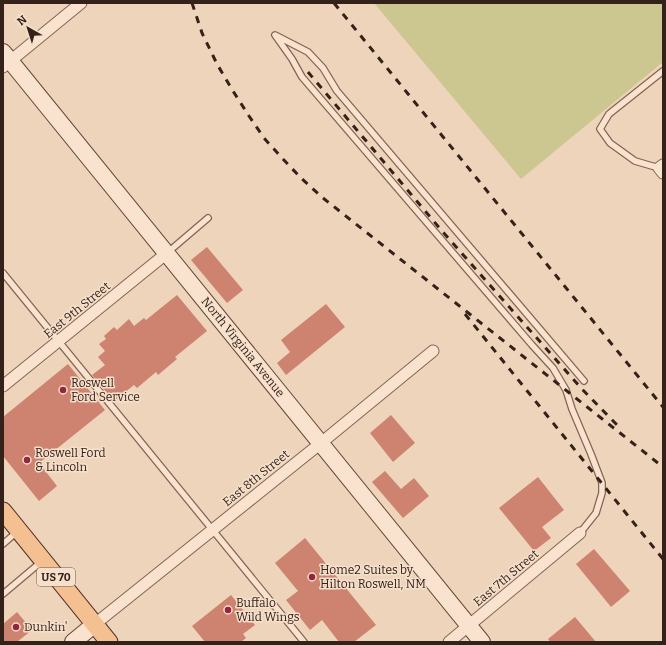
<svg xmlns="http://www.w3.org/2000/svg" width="666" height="645" viewBox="0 0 666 645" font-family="Bitter,serif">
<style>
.green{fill:#ccc690}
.building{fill:#cd8370}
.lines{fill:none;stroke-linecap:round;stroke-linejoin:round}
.lane-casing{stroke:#856455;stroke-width:8}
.street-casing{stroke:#856455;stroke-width:13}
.secondary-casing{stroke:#674639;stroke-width:18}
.primary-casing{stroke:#52342a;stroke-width:19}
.lane{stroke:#f9e3ce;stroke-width:5.5}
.street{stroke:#f9e3ce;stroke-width:11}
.secondary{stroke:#f9e3ce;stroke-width:16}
.primary{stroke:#f4bf91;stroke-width:17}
.rail{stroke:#34211a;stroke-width:3;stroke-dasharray:7 7;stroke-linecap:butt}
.poi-dot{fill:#95243e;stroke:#f6e0cb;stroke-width:1.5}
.labels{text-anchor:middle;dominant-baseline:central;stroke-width:3;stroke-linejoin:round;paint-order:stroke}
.shield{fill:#f6e0cb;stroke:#6e5a4f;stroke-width:1}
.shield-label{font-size:11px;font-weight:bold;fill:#34211a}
.street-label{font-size:12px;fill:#34211a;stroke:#f6e0cb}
.poi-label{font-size:12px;fill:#34211a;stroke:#f6e0cb;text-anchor:start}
</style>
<rect width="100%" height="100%" fill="#eed4bb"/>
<polygon class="green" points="374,3 663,3 663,62 521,179"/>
<g class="building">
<polygon points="207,247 243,290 227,303 191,260"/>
<polygon points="177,295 207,331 175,357 177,359 158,375 156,372 137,388 134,385 114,401 92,375 105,365 98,357 105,351 99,344 106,339 104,336 114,327 117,330 129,319 134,326 144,318 146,320"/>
<polygon points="326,304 345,327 286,375 277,363 290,352 281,340"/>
<polygon points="68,364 105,410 39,463 57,486 39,501 3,456 3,417"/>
<polygon points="391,415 415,443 393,462 370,433"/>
<polygon points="385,471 401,489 414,478 429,496 403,518 372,482"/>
<polygon points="538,477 564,510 542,527 551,538 534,551 499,508"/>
<polygon points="305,538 376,625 354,642 339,642 322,620 310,630 286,600 298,591 275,563"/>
<polygon points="594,549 630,591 611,607 576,564"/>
<polygon points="231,595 255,625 243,634 246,638 241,642 205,642 192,626"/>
<polygon points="17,612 32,630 17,642 3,642 3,624"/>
<polygon points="575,617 596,642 550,642 548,639"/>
</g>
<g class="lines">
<g class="lane-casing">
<g id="lane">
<polyline points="659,168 635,161 610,143 600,129 609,114 663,71"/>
<polyline points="167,253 208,218"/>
<polyline points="3,273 304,642"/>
<polyline points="580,533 596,513 602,493 602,483 591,454 572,409 566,390 553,368 532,345 302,77 292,59 275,35 308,52 323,68 337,91 584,381"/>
<polyline points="3,544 18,531"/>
<polyline points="3,594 41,562"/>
</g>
</g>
<g class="street-casing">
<g id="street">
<polyline points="3,67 81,3"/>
<polyline points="663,165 659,168 663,173"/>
<polyline points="3,386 167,253"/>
<polyline points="95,624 321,443 433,351"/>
<polyline points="449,642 580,533"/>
</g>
</g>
<g class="secondary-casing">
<g id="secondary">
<polyline points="3,52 482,642"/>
<polyline points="73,642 95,624"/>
</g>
</g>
<g class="primary-casing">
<polyline id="primary" points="3,511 109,642"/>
</g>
<use href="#lane" class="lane"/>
<use href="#street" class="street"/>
<use href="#secondary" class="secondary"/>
<use href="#primary" class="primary"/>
<g class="rail">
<polyline points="192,3 202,33 217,64 233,91 249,116 264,138 282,158 302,179 323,198 663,467"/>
<polyline points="334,3 663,407"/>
<polyline points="308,72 442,231 581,388 617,425"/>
<polyline points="465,314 663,559"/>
</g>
</g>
<g class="poi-dot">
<circle cx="63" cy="390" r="4"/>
<circle cx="27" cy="460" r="4"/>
<circle cx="312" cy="577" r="4"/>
<circle cx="228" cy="610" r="4"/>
<circle cx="16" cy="627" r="4"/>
</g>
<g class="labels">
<rect class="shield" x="37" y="568" width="38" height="18" rx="3"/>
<g class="shield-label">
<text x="56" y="577">US 70</text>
</g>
<g class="street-label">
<text transform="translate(77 310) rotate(-39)">East 9th Street</text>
<text transform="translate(243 347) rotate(51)">North Virginia Avenue</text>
<text transform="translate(256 478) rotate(-39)">East 8th Street</text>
<text transform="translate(506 578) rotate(-40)">East 7th Street</text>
</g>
<g class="poi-label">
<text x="71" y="383">Roswell<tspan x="71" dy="14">Ford Service</tspan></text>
<text x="35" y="453">Roswell Ford<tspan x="35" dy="14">&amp; Lincoln</tspan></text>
<text x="320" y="570">Home2 Suites by<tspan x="320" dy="14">Hilton Roswell, NM</tspan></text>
<text x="236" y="603">Buffalo<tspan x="236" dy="14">Wild Wings</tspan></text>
<text x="24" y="627">Dunkin'</text>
</g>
</g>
<rect width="666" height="645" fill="none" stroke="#34211a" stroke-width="8"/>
<g transform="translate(28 28) rotate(321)" stroke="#f6e0cb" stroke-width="3" paint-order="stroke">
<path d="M0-3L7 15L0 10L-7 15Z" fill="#34211a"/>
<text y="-6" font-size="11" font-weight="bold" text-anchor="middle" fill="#34211a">N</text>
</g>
</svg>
